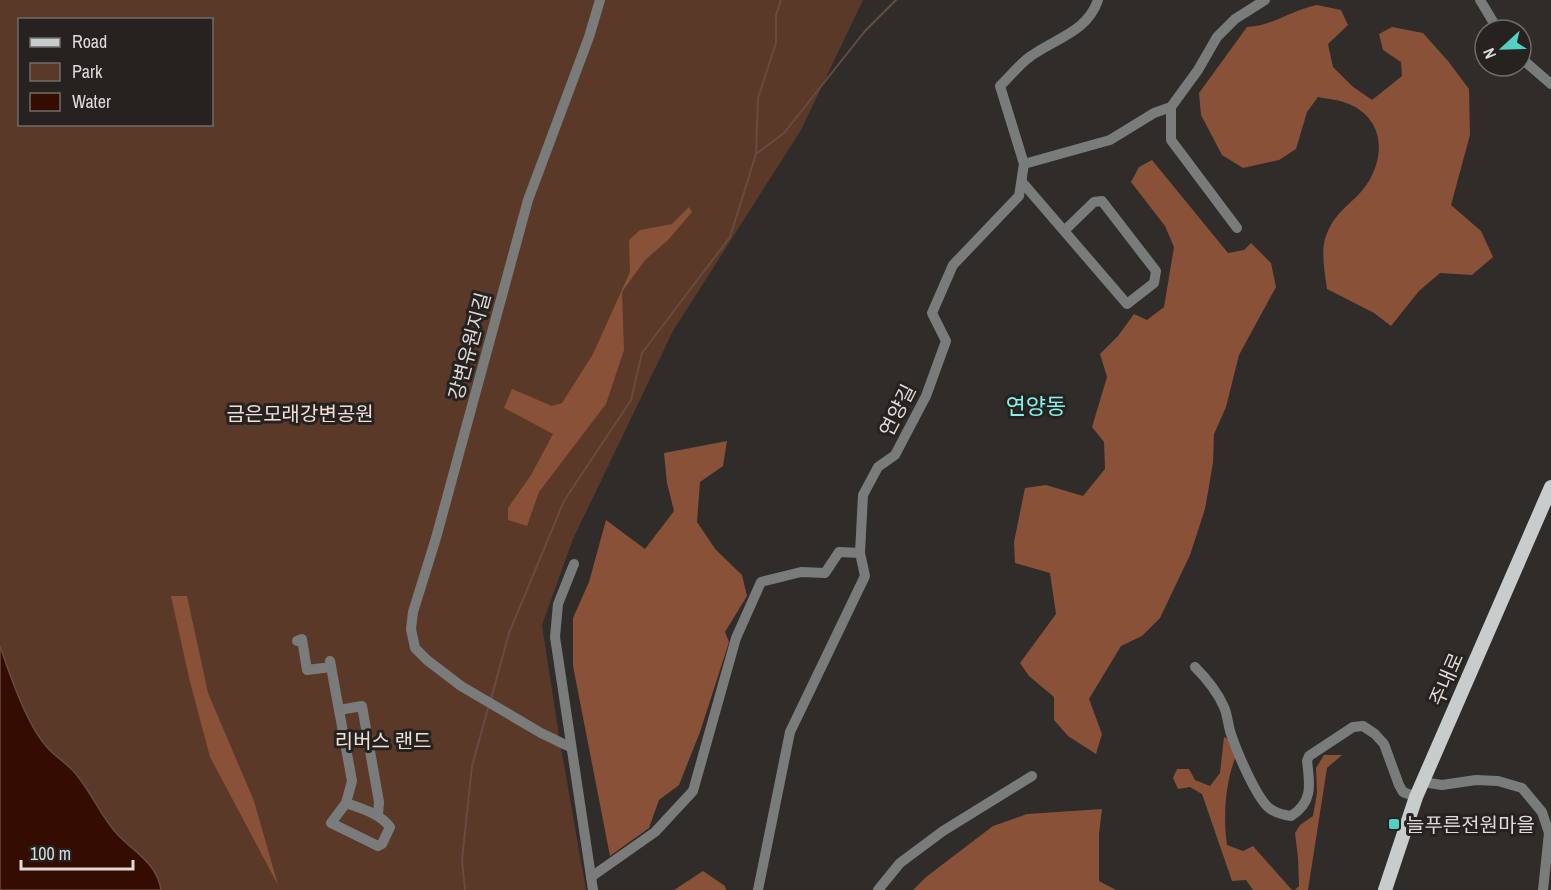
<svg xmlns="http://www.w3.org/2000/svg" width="1551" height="890" viewBox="0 0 1551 890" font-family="'Archivo Narrow','Noto Sans KR',sans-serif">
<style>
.green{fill:#5b3929;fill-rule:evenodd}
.forest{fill:#895137}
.water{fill:#340d00;stroke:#674b41;stroke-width:1.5}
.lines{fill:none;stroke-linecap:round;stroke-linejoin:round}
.stream{stroke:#674b41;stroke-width:2}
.minor{stroke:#7a7c7c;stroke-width:10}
.major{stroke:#c8cccc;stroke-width:14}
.poi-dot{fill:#55cec6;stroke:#252220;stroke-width:2}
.labels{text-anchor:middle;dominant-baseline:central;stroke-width:6;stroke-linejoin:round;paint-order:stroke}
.street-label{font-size:20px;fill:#dedbda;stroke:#252220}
.park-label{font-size:20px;fill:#f2dfd7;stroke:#252220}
.poi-label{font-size:20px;fill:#dedbda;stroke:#252220;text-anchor:start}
.quarter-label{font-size:22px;fill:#86f1e9;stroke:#252220}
</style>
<rect width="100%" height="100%" fill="#2f2c2a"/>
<path class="green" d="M0 0H863L801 130 673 331 573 539 542 625 560 742 586 890H161C158 865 133 851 117 834 101 816 91 792 76 774 67 763 54 756 45 746 26 723 10 675 0 646ZM20 20H212V124H20Z"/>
<g class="forest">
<path d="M1317 5 1341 10 1348 25 1328 44 1333 67 1352 86 1372 100 1402 76 1401 62 1383 50 1379 34 1392 27 1423 33 1448 61 1469 89 1470 135 1451 205 1481 231 1493 257 1472 275 1440 273 1419 291 1391 326 1374 313 1327 289C1325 274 1321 253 1325 239 1335 208 1355 204 1369 181 1386 152 1382 118 1349 104 1340 100 1328 99 1318 97L1307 112 1296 149 1279 160 1243 168 1222 155 1201 115 1199 93 1247 27C1273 26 1291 10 1317 5Z"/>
<polygon points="1152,160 1228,253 1244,250 1251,243 1271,263 1276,287 1239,355 1226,407 1214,434 1213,463 1205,509 1190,555 1160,618 1142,636 1121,646 1089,699 1102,734 1096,754 1068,736 1054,720 1054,697 1029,676 1020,663 1056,614 1050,573 1015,563 1014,542 1025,488 1046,485 1083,496 1105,469 1104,442 1092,427 1107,377 1100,354 1118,336 1134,314 1147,320 1164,307 1174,247 1165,226 1131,182 1139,167"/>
<polygon points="689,207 692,212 668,240 645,260 622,292 624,350 606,404 539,492 527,526 508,520 508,508 531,475 553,434 504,408 512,389 552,406 562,403 593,354 630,272 629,240 640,230 672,224"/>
<polygon points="727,441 723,466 700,482 697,522 716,550 742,575 747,596 725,632 729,642 700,732 679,785 659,800 649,828 610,856 573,666 573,618 589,582 606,520 645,549 674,511 667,483 664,453"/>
<polygon points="171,596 187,596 208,693 254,801 278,885 210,757 189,678"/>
<path d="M1224 737 1230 740 1236 756C1225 783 1223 817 1227 845L1243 851 1253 846 1292 890H1253L1246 880 1232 881 1202 794 1190 787 1178 789 1173 778 1177 769H1189L1195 780 1210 786 1220 773Z"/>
<polygon points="1324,755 1342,755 1327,768 1308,890 1295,890 1299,886 1298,858 1295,833 1300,825 1313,816 1317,793 1316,768"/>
<polygon points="1102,809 1099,834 1099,881 1116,890 913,890 926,877 993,826 1027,814"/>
<polygon points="703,871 725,886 726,890 674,890"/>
</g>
<path class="water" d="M0 646C10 675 26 723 46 746 54 756 67 763 76 774 91 792 101 816 117 834 134 852 157 863 161 890H0Z"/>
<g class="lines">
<g class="stream">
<polyline points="756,154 784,133 865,31 896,0"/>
<polyline points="491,699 509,633 564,501 631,400 642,353 730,237 756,154 758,98 776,43 776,15 781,0"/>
<polyline points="465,890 462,860 472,766 488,708"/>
</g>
<g class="minor">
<polyline points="1480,0 1498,30"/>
<polyline points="1521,58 1551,84"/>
<polyline points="1171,107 1171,140 1237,228"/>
<polyline points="1024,164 1110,140 1154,113 1171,107 1198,70 1217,37 1235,19 1265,0"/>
<polyline points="1022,182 1127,304 1154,283 1156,271 1102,201 1094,202 1064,231"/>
<polyline points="574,564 558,604 555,637 593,890"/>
<polyline points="297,641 302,639 307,670 331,667"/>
<path d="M330 661 352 781 346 803 331 823 378 846 382 844 390 827C379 813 362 809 346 803"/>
<path d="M1195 667C1207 679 1217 691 1224 707 1228 716 1228 726 1231 734 1237 752 1256 797 1269 808 1276 813 1283 815 1291 816 1313 802 1310 785 1307 761L1309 756 1353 727 1363 726 1375 734 1384 744 1399 785 1403 792 1416 797"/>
<polyline points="339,710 362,706 379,802 378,815"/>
<polyline points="570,747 541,733 461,686 427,660 415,648 411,629 413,612 436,538 528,200 589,37 600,0"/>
<polyline points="1423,782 1442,785 1476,780 1498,781 1522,788 1542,812 1549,833 1543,890"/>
<polyline points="591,877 655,832 693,791 736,638 761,582 801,572 825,573 839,552 860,553"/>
<path d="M758 890 790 732 865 576 860 553 863 495 878 467 895 455 926 396 946 341 932 313 953 265 1019 196 1024 164 1000 86C1010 77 1019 64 1031 56 1056 38 1087 32 1098 0"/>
<polyline points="878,890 900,863 943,831 1032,776"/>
</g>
<polyline class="major" points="1385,890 1416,797 1551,487"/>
</g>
<rect class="poi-dot" x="1388" y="818" width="12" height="12" rx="3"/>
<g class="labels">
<g class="street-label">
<text transform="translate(469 346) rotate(-75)">강변유원지길</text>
<text transform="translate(897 410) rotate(-63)">연양길</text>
<text transform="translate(1446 679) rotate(-67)">주내로</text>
</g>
<g class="park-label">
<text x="300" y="413">금은모래강변공원</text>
<text x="383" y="740">리버스 랜드</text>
</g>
<g class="poi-label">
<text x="1406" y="824">늘푸른전원마을</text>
</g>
<g class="quarter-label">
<text x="1036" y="406">연양동</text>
</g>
</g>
<rect x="18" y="18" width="195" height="108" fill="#252220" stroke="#6f6c6a" stroke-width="1.5"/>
<rect x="30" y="38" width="30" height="9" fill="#c8cccc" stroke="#6f6c6a" stroke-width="1.5"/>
<text x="72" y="48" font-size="18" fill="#dedbda">Road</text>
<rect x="30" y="63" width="30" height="18" fill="#5b3929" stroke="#6f6c6a" stroke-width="1.5"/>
<text x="72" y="78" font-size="18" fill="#dedbda">Park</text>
<rect x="30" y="93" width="30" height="18" fill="#340d00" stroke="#6f6c6a" stroke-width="1.5"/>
<text x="72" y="108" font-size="18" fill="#dedbda">Water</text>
<g transform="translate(1503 48) rotate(248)"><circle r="28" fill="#252220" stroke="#6f6c6a" stroke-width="1.5"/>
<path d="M0-4.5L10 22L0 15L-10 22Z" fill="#55cec6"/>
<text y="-9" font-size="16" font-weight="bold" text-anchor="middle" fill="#dedbda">N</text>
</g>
<path d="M21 860v9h112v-9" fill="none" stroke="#dedbda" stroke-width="3"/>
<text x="30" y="860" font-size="18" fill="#dedbda" stroke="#252220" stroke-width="4.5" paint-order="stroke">100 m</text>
</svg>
